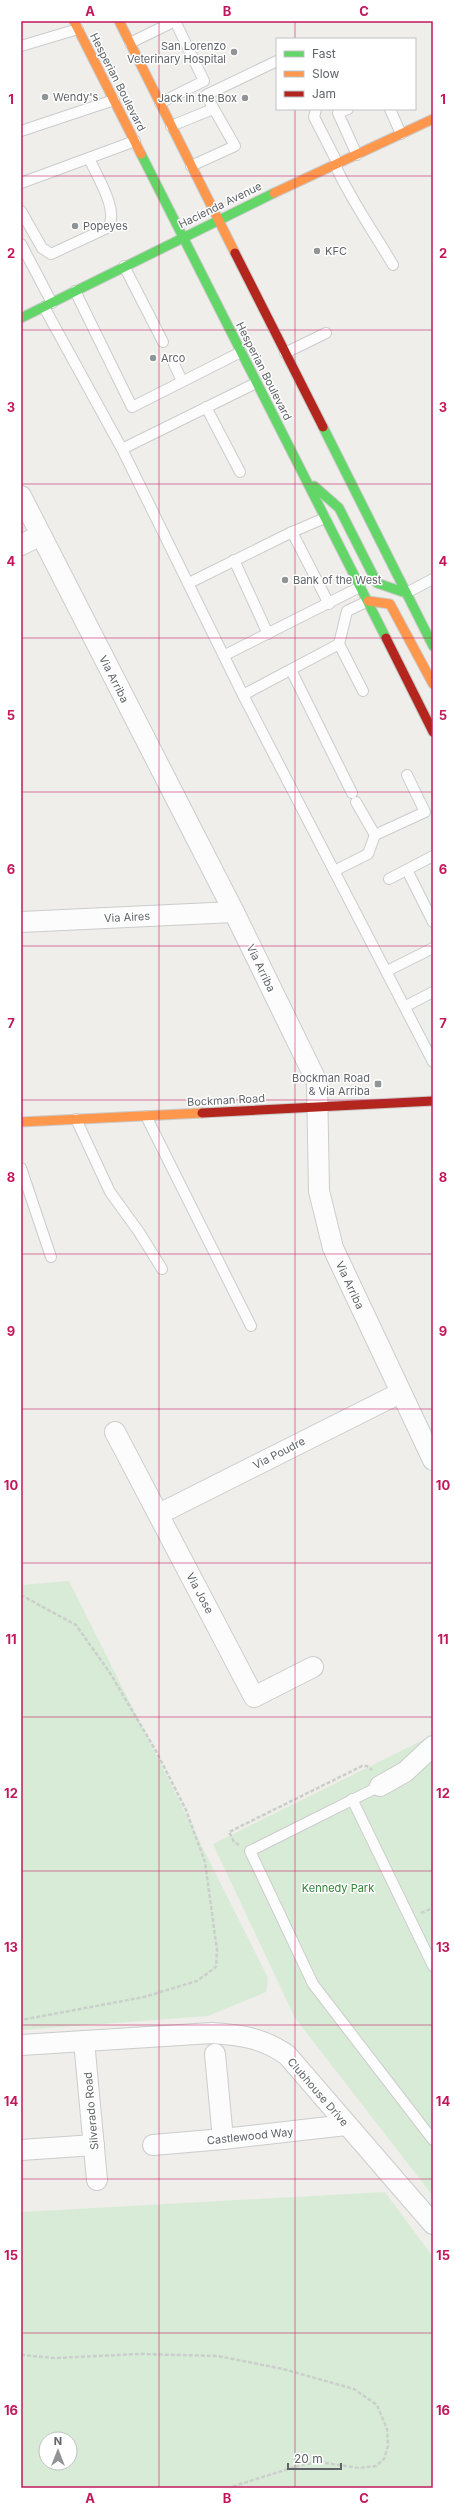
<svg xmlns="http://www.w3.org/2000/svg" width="454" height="2509" viewBox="0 0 454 2509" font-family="Inter,sans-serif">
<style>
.green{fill:#d8ebd6;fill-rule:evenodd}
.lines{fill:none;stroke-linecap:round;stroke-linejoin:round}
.lane-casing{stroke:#cbcccc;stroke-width:12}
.street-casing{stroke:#cbcccc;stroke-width:22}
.fast-casing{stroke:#cacacb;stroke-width:11}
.slow-casing{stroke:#cacacb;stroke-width:11}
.jam-casing{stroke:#cacacb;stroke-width:11}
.path{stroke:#cacfcc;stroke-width:2.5;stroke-dasharray:4 2;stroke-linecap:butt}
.lane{stroke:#fdfcfc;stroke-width:10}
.street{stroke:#fdfcfc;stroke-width:20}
.fast{stroke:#63d668;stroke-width:9}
.slow{stroke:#ff974d;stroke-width:9}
.jam{stroke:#b3261e;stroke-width:9}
.grid{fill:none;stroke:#c2185b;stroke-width:1;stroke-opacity:0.55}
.poi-dot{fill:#919496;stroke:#fff;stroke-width:1.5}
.labels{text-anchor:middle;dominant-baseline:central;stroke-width:3;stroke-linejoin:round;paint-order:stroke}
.poi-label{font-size:11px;fill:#5f6368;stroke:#fff;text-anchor:start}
.street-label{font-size:11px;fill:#5f6368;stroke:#fff}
.park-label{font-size:11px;fill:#348238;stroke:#fff}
.neatline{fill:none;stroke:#c2185b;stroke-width:1.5}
.grid-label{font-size:13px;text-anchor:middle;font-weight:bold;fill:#c2185b}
</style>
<rect width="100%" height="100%" fill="#efeeea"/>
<g class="green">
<polygon points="69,1581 268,1978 266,1992 208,2016 21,2030 21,1585"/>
<polygon points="433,1735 433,2196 295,2018 213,1844"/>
<path d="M385 2192 433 2257V2488H21V2212ZM46 2439H70V2463H46Z"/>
</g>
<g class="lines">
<g class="lane-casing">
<g id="lane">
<polyline points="130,43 175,21 204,81 160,103"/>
<polyline points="21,46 78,29"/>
<polyline points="316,109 314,117 338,164"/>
<polyline points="348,109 338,113 357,155"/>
<polyline points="390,109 401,134"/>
<polyline points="171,126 213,109"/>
<polyline points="21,131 114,100"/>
<path d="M335 165C351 200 373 231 393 265"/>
<polyline points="191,166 235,146 206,95 277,61"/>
<polyline points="21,183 135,141"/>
<path d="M21 211 42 248 51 254 107 228C121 213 96 175 89 158"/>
<polyline points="21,244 52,303"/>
<polyline points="124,266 163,342"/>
<polyline points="75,291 132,407 241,352"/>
<polyline points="44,307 122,449 243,695 433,1062"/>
<polyline points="285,353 326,333"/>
<polyline points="174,364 182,381"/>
<polyline points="206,407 240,472"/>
<polyline points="122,449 256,383"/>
<polyline points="292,532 325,518"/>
<polyline points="234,560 268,634"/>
<polyline points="189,583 292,532 329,604"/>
<polyline points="406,593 433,579"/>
<polyline points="339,644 363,691"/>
<polyline points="225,655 360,587"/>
<polyline points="291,670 352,793"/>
<polyline points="243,695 339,644 347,611 368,601"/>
<polyline points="356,802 375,835 425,812 407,775"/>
<polyline points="407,870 433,922"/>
<polyline points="334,871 368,854 375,835"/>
<polyline points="389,879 433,856"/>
<polyline points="387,971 433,948"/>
<polyline points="406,1006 433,992"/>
<polyline points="146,1116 251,1326"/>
<polyline points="76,1119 110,1192 139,1232 162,1269"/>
<polyline points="21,1168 51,1257"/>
<polyline points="380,1786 250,1851 313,1984 433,2140"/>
<polyline points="352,1799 433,1966"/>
</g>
</g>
<g class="street-casing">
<g id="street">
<polyline points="21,496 234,912 317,1082 319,1191 333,1248 433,1460"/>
<polyline points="21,545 41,535"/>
<polyline points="21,922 234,912"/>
<polyline points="115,1432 254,1697 313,1667"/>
<polyline points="159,1514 400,1393"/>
<polyline points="380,1786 405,1772 433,1746"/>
<polyline points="84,2041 97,2180"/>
<path d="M21 2045 212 2033C241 2035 263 2038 287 2055L433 2224"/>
<polyline points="215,2054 223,2139"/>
<polyline points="153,2145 223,2139 346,2125"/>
<polyline points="21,2150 94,2145"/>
</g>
</g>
<g class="fast-casing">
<g id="fast">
<polyline points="141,154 386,638"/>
<polyline points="21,318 274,193"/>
<polyline points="323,427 433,646"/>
<polyline points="314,486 339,508 377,583 406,593"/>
</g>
</g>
<g class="slow-casing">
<g id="slow">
<polyline points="74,21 141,154"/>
<polyline points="119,21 235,253"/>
<polyline points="274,193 433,119"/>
<polyline points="368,601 390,604 433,684"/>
<polyline points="21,1122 202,1113"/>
</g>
</g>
<g class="jam-casing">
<g id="jam">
<polyline points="235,253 323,427"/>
<polyline points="386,638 433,732"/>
<polyline points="202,1113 433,1101"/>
</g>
</g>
<g class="path">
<polyline points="21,1595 76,1625 110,1673 156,1751 186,1810 205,1862 217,1950 216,1967 197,1981 144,1997 21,2020"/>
<polyline points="239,1845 234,1842 229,1832 362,1766 367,1766 372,1770"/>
<polyline points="421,1913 433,1908"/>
<polyline points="21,2355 55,2358 140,2354 218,2356 283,2369 354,2389 377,2405 387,2429 388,2446 384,2459 376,2466 359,2468 319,2462 301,2465 228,2488"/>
</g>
<use href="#lane" class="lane"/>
<use href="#street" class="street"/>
<use href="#fast" class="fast"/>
<use href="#slow" class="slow"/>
<use href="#jam" class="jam"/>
</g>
<path class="grid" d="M159 21V2488M295 21V39M295 109V2488M21 176H433M21 330H433M21 484H433M21 638H433M21 792H433M21 946H433M21 1100H433M21 1254H433M21 1409H433M21 1563H433M21 1717H433M21 1871H433M21 2025H433M21 2179H433M21 2333H433"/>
<g class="poi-dot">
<circle cx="234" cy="52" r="4"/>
<circle cx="45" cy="97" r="4"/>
<circle cx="245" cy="98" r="4"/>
<circle cx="75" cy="226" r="4"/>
<circle cx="317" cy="251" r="4"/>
<circle cx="153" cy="358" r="4"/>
<circle cx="285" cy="580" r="4"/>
<rect x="374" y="1080" width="8" height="8" rx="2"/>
</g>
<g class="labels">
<g class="poi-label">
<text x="226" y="46" text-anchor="end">San Lorenzo<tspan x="226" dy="13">Veterinary Hospital</tspan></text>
<text x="53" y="97">Wendy's</text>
<text x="237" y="98" text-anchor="end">Jack in the Box</text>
<text x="83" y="226">Popeyes</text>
<text x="325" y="251">KFC</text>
<text x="161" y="358">Arco</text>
<text x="293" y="580">Bank of the West</text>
<text x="370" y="1078" text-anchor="end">Bockman Road<tspan x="370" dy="13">&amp; Via Arriba</tspan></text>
</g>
<g class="street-label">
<text transform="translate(118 82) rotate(63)">Hesperian Boulevard</text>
<text transform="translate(220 205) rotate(-26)">Hacienda Avenue</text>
<text transform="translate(264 371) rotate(63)">Hesperian Boulevard</text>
<text transform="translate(114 679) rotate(63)">Via Arriba</text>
<text transform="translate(127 917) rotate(-3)">Via Aires</text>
<text transform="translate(261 968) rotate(64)">Via Arriba</text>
<text transform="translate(226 1100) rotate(-3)">Bockman Road</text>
<text transform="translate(350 1285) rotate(65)">Via Arriba</text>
<text transform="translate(279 1453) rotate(-27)">Via Poudre</text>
<text transform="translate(200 1593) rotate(62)">Via Jose</text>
<text transform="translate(318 2092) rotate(49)">Clubhouse Drive</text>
<text transform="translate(91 2111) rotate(-95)">Silverado Road</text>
<text transform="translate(250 2136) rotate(-6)">Castlewood Way</text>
</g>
<g class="park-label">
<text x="338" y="1888">Kennedy Park</text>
</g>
</g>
<rect width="454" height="2509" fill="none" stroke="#ffffff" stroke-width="44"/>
<rect x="276" y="38" width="140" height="72" fill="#ffffff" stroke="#bfc1c3"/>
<rect x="284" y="51" width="20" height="6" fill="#63d668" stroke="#bfc1c3"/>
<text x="312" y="58" font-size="12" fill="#5f6368">Fast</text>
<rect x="284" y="71" width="20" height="6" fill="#ff974d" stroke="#bfc1c3"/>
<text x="312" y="78" font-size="12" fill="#5f6368">Slow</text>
<rect x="284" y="91" width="20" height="6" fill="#b3261e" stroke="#bfc1c3"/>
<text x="312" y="98" font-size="12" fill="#5f6368">Jam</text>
<g transform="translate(58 2451)"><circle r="19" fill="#ffffff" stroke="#bfc1c3"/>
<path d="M0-3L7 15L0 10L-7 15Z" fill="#919496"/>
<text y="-6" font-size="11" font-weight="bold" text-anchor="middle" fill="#5f6368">N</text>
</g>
<path d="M288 2463v6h53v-6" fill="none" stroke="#5f6368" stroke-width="2"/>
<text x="294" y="2463" font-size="12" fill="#5f6368" stroke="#ffffff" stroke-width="3" paint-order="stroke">20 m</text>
<rect x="22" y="22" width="410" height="2465" class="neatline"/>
<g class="grid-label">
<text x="90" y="16">A</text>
<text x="227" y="16">B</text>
<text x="364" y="16">C</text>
<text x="11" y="104">1</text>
<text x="443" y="104">1</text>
<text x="11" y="258">2</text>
<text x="443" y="258">2</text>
<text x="11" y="412">3</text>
<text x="443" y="412">3</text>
<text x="11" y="566">4</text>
<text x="443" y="566">4</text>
<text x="11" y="720">5</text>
<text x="443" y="720">5</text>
<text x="11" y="874">6</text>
<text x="443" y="874">6</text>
<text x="11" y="1028">7</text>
<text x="443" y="1028">7</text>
<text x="11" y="1182">8</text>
<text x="443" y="1182">8</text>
<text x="11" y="1336">9</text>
<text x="443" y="1336">9</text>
<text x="11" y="1490">10</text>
<text x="443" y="1490">10</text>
<text x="11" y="1644">11</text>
<text x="443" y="1644">11</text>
<text x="11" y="1798">12</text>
<text x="443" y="1798">12</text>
<text x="11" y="1952">13</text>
<text x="443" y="1952">13</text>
<text x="11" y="2106">14</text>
<text x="443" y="2106">14</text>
<text x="11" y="2260">15</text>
<text x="443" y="2260">15</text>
<text x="11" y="2415">16</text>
<text x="443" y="2415">16</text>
<text x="90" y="2503">A</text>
<text x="227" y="2503">B</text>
<text x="364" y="2503">C</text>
</g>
</svg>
